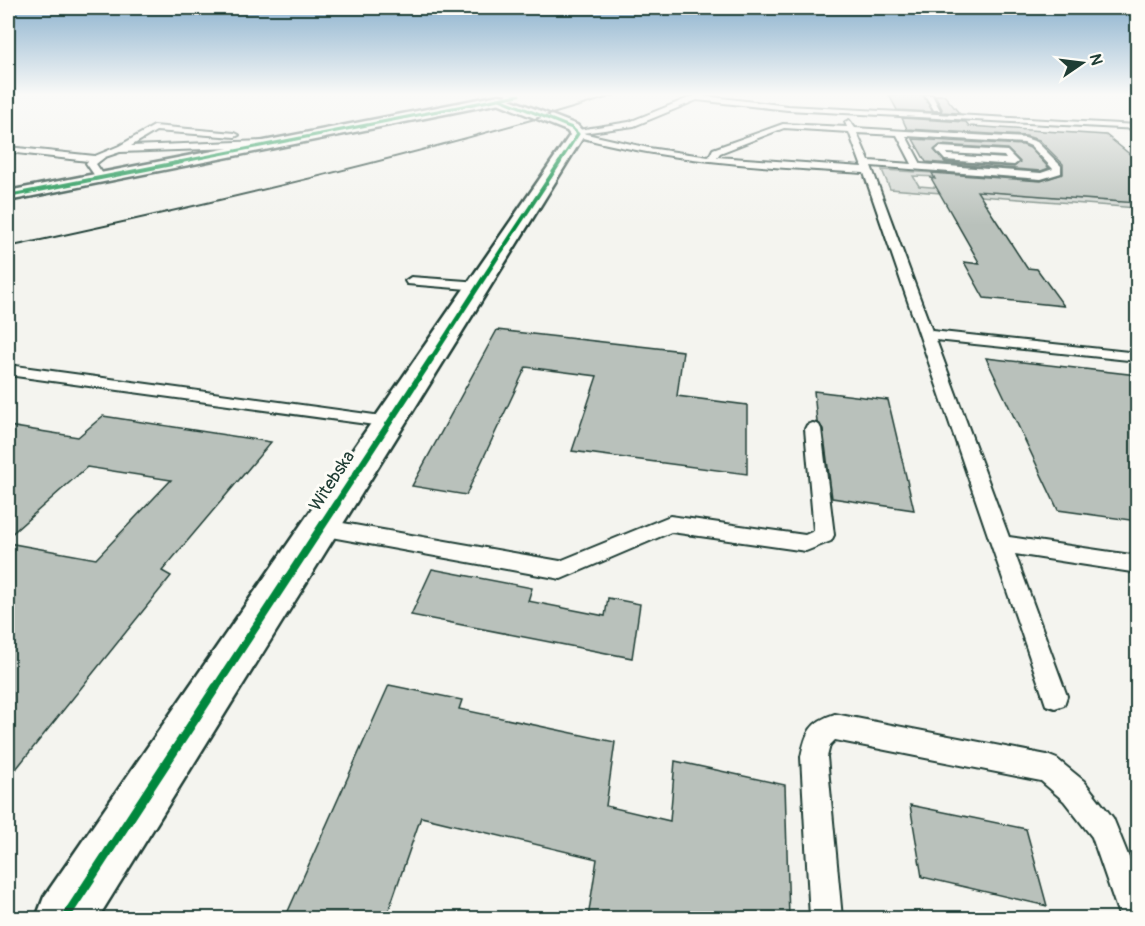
<svg xmlns="http://www.w3.org/2000/svg" width="1145" height="926" viewBox="0 0 1145 926" font-family="Pangolin,sans-serif">
<style>
.green{fill:#d1d6d1;stroke:#788a82;stroke-width:1.5}
.building{fill:#b9c1bb;stroke:#1f3d34;stroke-width:1.5;fill-rule:evenodd}
.lines{fill:none;stroke-linecap:round;stroke-linejoin:round}
.service-casing{stroke:#1f3d34;stroke-width:4}
.minor-casing{stroke:#1f3d34;stroke-width:5}
.tertiary-casing{stroke:#1f3d34;stroke-width:5}
.service{fill:#fdfcf7;fill-rule:evenodd}
.minor{fill:#fdfcf7;fill-rule:evenodd}
.tertiary{fill:#fdfcf7;fill-rule:evenodd}
.rail{stroke:#1f3d34;stroke-width:2}
.cycleway-far5-casing{stroke:#fdfcf7;stroke-width:4.5}
.cycleway-far4-casing{stroke:#fdfcf7;stroke-width:6}
.cycleway-far3-casing{stroke:#fdfcf7;stroke-width:8}
.cycleway-far2-casing{stroke:#fdfcf7;stroke-width:10}
.cycleway-far1-casing{stroke:#fdfcf7;stroke-width:11}
.cycleway-casing{stroke:#fdfcf7;stroke-width:13}
.cycleway-far5{stroke:#00873e;stroke-width:3}
.cycleway-far4{stroke:#00873e;stroke-width:4}
.cycleway-far3{stroke:#00873e;stroke-width:4.5}
.cycleway-far2{stroke:#00873e;stroke-width:6}
.cycleway-far1{stroke:#00873e;stroke-width:8}
.cycleway{stroke:#00873e;stroke-width:9}
.labels{text-anchor:middle;dominant-baseline:central;stroke-width:6;stroke-linejoin:round;paint-order:stroke}
.street-label{font-size:18px;fill:#1f3d34;stroke:#fdfcf7}
</style>
<rect width="100%" height="100%" fill="#f4f4ef"/>
<filter id="ink" filterUnits="userSpaceOnUse"><feTurbulence type="fractalNoise" baseFrequency=".0167" numOctaves="2"/><feDisplacementMap in="SourceGraphic" scale="12" xChannelSelector="R" yChannelSelector="G"/><feConvolveMatrix kernelMatrix="1 2 1 2 8 2 1 2 1" color-interpolation-filters="sRGB"/></filter>
<g filter="url(#ink)">
<polygon class="green" points="882,170 969,175 969,178 913,176 919,186 1119,202 1118,184 1137,202 1137,208 890,189"/>
<g class="building">
<polygon points="889,95 923,95 933,112 897,110"/>
<polygon points="935,95 944,95 959,113 941,112 942,109"/>
<polygon points="902,118 966,122 969,126 1106,135 1137,160 1137,203 977,191 1027,268 1037,269 1064,306 984,298 964,262 980,264 931,178 935,179 932,173 1041,181 1063,174 1063,164 1039,140 1026,136 907,129"/>
<path d="M913 139 1023 145 1030 148 1049 168 1041 171 926 162ZM940 145 1007 149 1020 162 1014 167 945 162 934 150Z"/>
<polygon points="497,330 683,351 677,396 747,405 747,474 572,451 597,376 526,367 466,495 412,486"/>
<polygon points="986,358 1137,375 1137,521 1058,510"/>
<polygon points="814,391 888,400 914,510 832,498 823,429 817,422"/>
<polygon points="103,416 271,442 162,571 171,576 8,779 8,543 96,559 171,480 87,467 8,537 8,426 78,437"/>
<polygon points="432,569 532,588 528,601 605,616 608,598 640,604 632,658 411,615"/>
<polygon points="389,685 462,700 459,709 615,742 606,806 670,821 675,761 785,785 789,918 588,918 597,859 421,817 386,918 285,918"/>
<polygon points="910,805 1026,829 1047,906 922,877"/>
</g>
<g class="lines">
<g class="service-casing">
<g id="service">
<path d="M696 95 788 106 1138 125V129L788 110 697 100 634 126 582 133 649 148 709 157 713 149 783 124 847 127 845 122 849 120 855 128 1025 138 1037 142 1061 166V173L1041 179 871 166 932 331 1138 353V361L936 340 1009 537 1138 556V573L1015 554 1067 696 1064 705 1055 708 1046 705 1043 696 864 173C766 167 670 162 575 136L572 131 629 122ZM784 128 849 132 862 167 717 157 720 153ZM857 133 897 135 912 164 869 161ZM906 136 1024 143 1031 146 1053 169 1041 173 921 164Z"/>
<polygon points="925,95 932,95 940,110 934,110"/>
<polygon points="154,126 235,133 239,135 235,137 156,131 131,146 265,141 269,144 265,147 120,152 105,157 96,164 105,177 100,180 97,179 86,163 88,161 8,152 8,147 95,156 119,146"/>
<path d="M940 147 1007 151 1018 162 1014 165 945 160 936 150ZM947 153 1004 156 1006 159 948 155Z"/>
<polygon points="411,277 480,282 486,286 480,290 407,284 405,281"/>
<polygon points="8,365 389,417 395,418 397,422 395,426 389,427 8,375"/>
<polygon points="813,423 819,425 821,429 834,535 831,541 806,551 671,532 561,579 320,535 313,532 310,527 313,522 320,519 560,561 670,516 805,535 814,531 805,429 807,425"/>
<path d="M835 714 1047 755 1057 759 1084 781 1113 818 1138 880V918H1120L1092 837 1064 801 1041 781 835 740 830 745 827 757 842 918H810L801 757C806 732 810 722 835 714Z"/>
</g>
</g>
<g class="minor-casing">
<polygon id="minor" points="499,95 505,96 506,99 505,102 8,201 8,191"/>
</g>
<g class="tertiary-casing">
<polygon id="tertiary" points="499,95 577,125 585,134 98,918 36,918 44,897 570,135 567,131 495,102 494,99"/>
</g>
<use href="#service" class="service"/>
<use href="#minor" class="minor"/>
<use href="#tertiary" class="tertiary"/>
<path class="rail" d="M8 247C213 203 416 156 616 95"/>
<g class="cycleway-far5-casing">
<g id="cycleway-far5">
<polyline points="500,99 572,128 578,134 559,163"/>
<polyline points="174,163 519,95"/>
</g>
</g>
<g class="cycleway-far4-casing">
<g id="cycleway-far4">
<polyline points="8,196 182,162"/>
<polyline points="502,250 560,162"/>
</g>
</g>
<g class="cycleway-far3-casing">
<polyline id="cycleway-far3" points="430,361 503,248"/>
</g>
<g class="cycleway-far2-casing">
<polyline id="cycleway-far2" points="336,504 431,359"/>
</g>
<g class="cycleway-far1-casing">
<polyline id="cycleway-far1" points="215,689 337,503"/>
</g>
<g class="cycleway-casing">
<polyline id="cycleway" points="65,918 216,687"/>
</g>
<use href="#cycleway-far5" class="cycleway-far5"/>
<use href="#cycleway-far4" class="cycleway-far4"/>
<use href="#cycleway-far3" class="cycleway-far3"/>
<use href="#cycleway-far2" class="cycleway-far2"/>
<use href="#cycleway-far1" class="cycleway-far1"/>
<use href="#cycleway" class="cycleway"/>
</g>
</g>
<linearGradient id="sky" x2="0" y2="1"><stop stop-color="#8cb2ce"/><stop offset="0.42" stop-color="#fafaf8"/><stop offset="1" stop-color="#fafaf8" stop-opacity="0"/></linearGradient>
<rect width="1145" height="225" fill="url(#sky)"/>
<g class="labels">
<g class="street-label">
<text transform="translate(332 481) rotate(-57)">Witebska</text>
</g>
</g>
<rect width="1145" height="926" fill="none" stroke="#fdfcf7" stroke-width="30"/>
<rect x="15" y="15" width="1115" height="896" fill="none" stroke="#1f3d34" stroke-width="2" filter="url(#ink)"/>
<g transform="translate(1082 63) rotate(76)" stroke="#fdfcf7" stroke-width="4.5" paint-order="stroke">
<path d="M0-4.5L10 22L0 15L-10 22Z" fill="#1f3d34"/>
<text y="-9" font-size="16" font-weight="bold" text-anchor="middle" fill="#1f3d34">N</text>
</g>
</svg>
